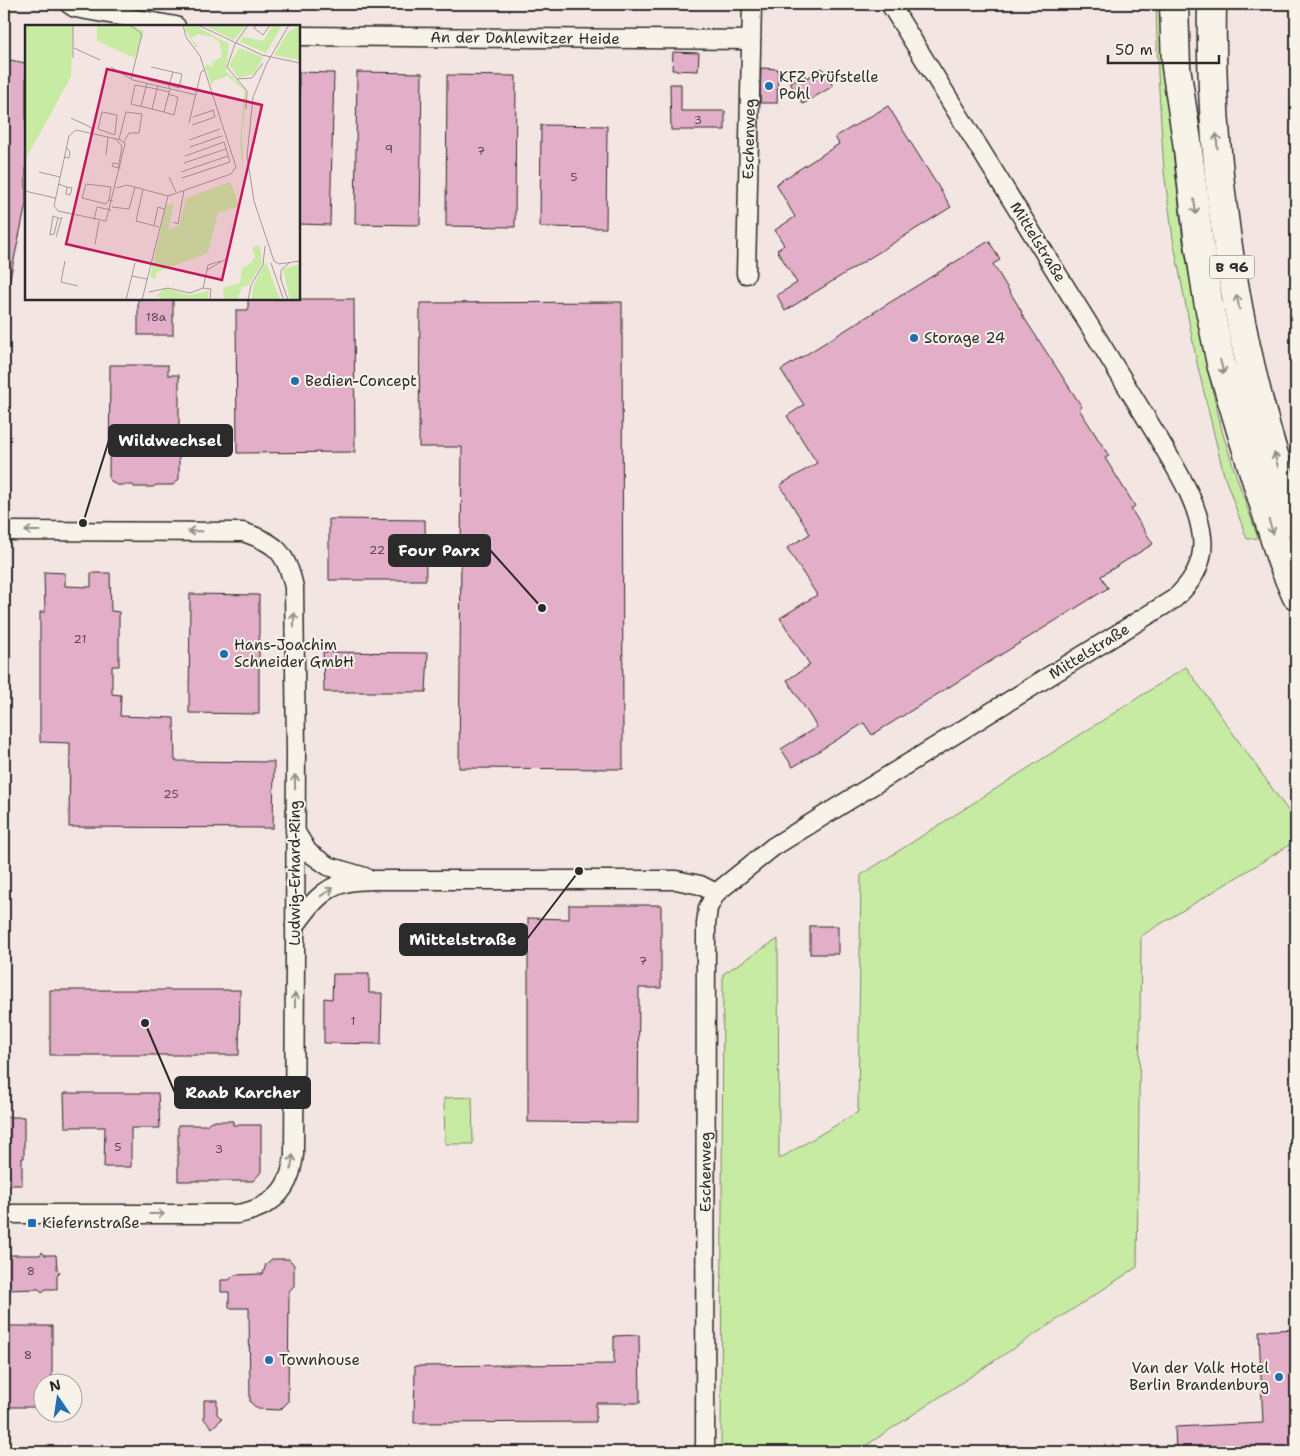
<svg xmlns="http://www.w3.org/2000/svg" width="1300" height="1456" viewBox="0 0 1300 1456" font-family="'Shantell Sans',sans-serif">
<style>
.green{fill:#c8eba4;stroke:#7a8b68}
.building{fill:#e3aec7;stroke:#2b2b2b}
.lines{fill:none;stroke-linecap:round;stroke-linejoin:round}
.street-casing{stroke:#2b2b2b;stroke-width:21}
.highway-casing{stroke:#2b2b2b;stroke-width:31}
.street{stroke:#f7f3e8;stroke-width:18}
.highway{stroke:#f7f3e8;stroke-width:28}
.oneway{stroke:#918f8a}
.poi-dot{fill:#1f6fb2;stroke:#f7f3e8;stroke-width:2}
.labels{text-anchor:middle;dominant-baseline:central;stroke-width:4;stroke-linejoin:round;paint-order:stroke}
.number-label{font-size:12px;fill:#594c52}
.shield{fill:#f7f3e8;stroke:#686764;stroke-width:1}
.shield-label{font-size:14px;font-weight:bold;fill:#2b2b2b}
.street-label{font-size:15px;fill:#2b2b2b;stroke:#f7f3e8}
.poi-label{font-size:15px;fill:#2b2b2b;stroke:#f7f3e8;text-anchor:start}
.inset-road{fill:none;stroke:#a39b98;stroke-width:1}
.view{fill:#c2185b;fill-opacity:0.15;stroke:#c2185b;stroke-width:2.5}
.inset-edge{fill:none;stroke:#2b2b2b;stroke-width:2.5}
.leader{fill:none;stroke:#2b2b2b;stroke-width:2}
.callout-dot{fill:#2b2b2b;stroke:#f7f3e8;stroke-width:2}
.callout{fill:#2b2b2b;stroke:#2b2b2b;stroke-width:2}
.callout-label{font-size:16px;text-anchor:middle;font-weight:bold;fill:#fff}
</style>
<rect width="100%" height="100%" fill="#f3e5e1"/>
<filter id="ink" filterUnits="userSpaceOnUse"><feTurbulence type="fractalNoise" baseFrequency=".02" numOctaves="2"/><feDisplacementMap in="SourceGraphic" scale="10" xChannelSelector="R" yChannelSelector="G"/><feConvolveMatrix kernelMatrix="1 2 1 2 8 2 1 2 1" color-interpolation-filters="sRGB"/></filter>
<g filter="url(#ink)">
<g class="green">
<polygon points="1156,4 1168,4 1168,73 1174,160 1183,243 1206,362 1222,431 1236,475 1258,538 1247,539 1224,475 1197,363 1173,239 1164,171 1158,74"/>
<polygon points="1186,667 1296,822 1296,841 1141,936 1137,1267 856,1452 721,1452 723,974 778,939 779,1159 858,1112 861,875"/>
<polygon points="472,1097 473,1144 445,1144 444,1098"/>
</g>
<g class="building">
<polygon points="673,52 699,53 698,71 672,70"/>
<polygon points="4,59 26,63 26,204 9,283 4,282"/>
<polygon points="761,68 778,69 777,103 760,103"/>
<polygon points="822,68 833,86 803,104 790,83 803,74 807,78"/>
<polygon points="299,72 334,73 330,225 299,224"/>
<polygon points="357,72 422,73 420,225 355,224"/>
<polygon points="447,75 516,76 515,227 446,226"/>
<polygon points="670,84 681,84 681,111 725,111 725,130 671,130"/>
<polygon points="888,106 951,207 785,311 777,295 797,283 777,250 784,245 775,230 795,217 776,184 839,144 835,137"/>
<polygon points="541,125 607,126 606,228 540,227"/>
<polygon points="989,241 1000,260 993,264 1022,312 1021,313 1082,407 1079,409 1109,456 1105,458 1135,506 1131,509 1153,544 1101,576 1108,588 872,735 864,723 793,767 781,749 817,727 787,680 810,665 780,618 817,595 787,548 810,534 780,485 817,463 787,416 804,405 781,370"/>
<rect x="138" y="299" width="35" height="36"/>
<polygon points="248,299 354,299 355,452 237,453 236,310 248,310"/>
<polygon points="622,302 623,769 459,768 462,447 419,447 420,303"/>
<polygon points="110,365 168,365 168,375 179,375 179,479 173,485 156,485 153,487 134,487 133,485 116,485 109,479"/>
<polygon points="329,519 425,520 426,580 329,580"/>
<polygon points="44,572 65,573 65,586 91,587 91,573 110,573 111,611 119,612 119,666 112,666 112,694 121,695 120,716 174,718 175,761 274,762 273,828 69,827 70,743 40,742 40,612 45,612"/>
<polygon points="190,594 259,595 259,714 189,713"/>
<polygon points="323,652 428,653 426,692 324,692"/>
<polygon points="569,905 661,905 661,988 639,988 638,1123 528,1122 528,918 569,919"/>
<rect x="810" y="926" width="28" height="28"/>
<polygon points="333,974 369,974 369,993 382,993 381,1044 324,1043 324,998 332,999"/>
<polygon points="50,990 240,990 239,1055 50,1055"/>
<polygon points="64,1093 158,1093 160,1128 131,1128 131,1167 104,1167 105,1127 65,1127"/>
<polygon points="4,1117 24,1117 24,1158 22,1158 22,1185 4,1185"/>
<polygon points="211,1121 233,1121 233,1125 261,1125 261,1172 253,1181 178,1181 178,1125 206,1125"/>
<polygon points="42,1252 45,1255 56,1255 57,1269 60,1272 57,1275 57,1289 46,1289 42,1292 39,1289 4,1290 4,1255 40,1255"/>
<polygon points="272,1259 289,1259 294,1265 294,1286 289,1291 288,1402 280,1410 258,1409 250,1402 249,1308 229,1308 229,1292 221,1292 221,1280 229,1280 234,1275 263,1274 266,1264"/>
<polygon points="4,1326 52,1326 52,1384 42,1384 42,1407 4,1407"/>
<polygon points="1296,1329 1296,1452 1176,1452 1175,1427 1263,1423 1259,1331"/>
<polygon points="639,1335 640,1403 596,1403 596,1422 414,1423 415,1366 614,1364 614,1336"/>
<polygon points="204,1400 217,1400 217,1414 222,1419 212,1428 204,1419"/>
</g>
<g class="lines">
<g class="street-casing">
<g id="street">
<polyline points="69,4 75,8 176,26"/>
<path id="s1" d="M299 36 751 40"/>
<path id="s2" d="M746 274 752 4"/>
<path d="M4 531 243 532C276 543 286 552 294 587L296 752 294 1155C293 1161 292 1168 290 1174 282 1199 261 1210 237 1214H4"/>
<polyline points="295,831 308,852 328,866 365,877"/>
<path d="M295 926C308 908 322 888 345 883 354 880 364 881 373 880H676L700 885 716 893"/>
<path id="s3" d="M705 1452 706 924 708 908 716 893 773 847 1174 599C1192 583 1205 562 1202 537 1198 500 1174 466 1156 434 1137 403 1118 372 1099 341 1029 229 960 116 890 4"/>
</g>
</g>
<g class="highway-casing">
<g id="highway">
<polyline points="1174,4 1176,67 1187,141 1198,236 1208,300 1221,364 1246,447 1282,562 1296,595"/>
<path d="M1212 4C1209 177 1238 360 1296 523"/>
</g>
</g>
<use href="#street" class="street"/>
<use href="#highway" class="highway"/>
</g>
<defs><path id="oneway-shaft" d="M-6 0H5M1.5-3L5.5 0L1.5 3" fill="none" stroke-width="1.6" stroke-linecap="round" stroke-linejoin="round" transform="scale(1.25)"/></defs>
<g class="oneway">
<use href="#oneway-shaft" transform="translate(1217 141) rotate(-94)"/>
<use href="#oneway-shaft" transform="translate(1195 207) rotate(83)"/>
<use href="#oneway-shaft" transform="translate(1238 302) rotate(-101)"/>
<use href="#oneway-shaft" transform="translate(1222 367) rotate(75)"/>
<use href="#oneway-shaft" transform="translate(1276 460) rotate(-106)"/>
<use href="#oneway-shaft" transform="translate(1271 527) rotate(72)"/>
<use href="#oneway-shaft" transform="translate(32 531) rotate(-180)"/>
<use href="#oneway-shaft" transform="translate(195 531) rotate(-179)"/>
<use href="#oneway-shaft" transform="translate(294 620) rotate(-90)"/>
<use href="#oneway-shaft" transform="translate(295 782) rotate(-90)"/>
<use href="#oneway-shaft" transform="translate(327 892) rotate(-33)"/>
<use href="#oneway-shaft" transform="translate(295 1000) rotate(-90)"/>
<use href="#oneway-shaft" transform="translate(292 1162) rotate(-82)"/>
<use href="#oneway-shaft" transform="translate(157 1214)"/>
</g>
</g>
<g class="poi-dot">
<circle cx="769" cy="86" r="5"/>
<circle cx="914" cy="338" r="5"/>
<circle cx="295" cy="381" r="5"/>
<circle cx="224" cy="654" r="5"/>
<rect x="27" y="1218" width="10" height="10" rx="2.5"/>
<circle cx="269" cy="1360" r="5"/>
<circle cx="1279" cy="1377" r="5"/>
</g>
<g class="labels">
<g class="number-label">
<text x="698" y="120">3</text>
<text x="389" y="149">9</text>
<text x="481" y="151">7</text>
<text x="574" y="177">5</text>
<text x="156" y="317">18a</text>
<text x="377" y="550">22</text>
<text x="80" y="639">21</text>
<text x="171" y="794">25</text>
<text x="643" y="961">7</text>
<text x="353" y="1021">1</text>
<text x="118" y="1147">5</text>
<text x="219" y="1149">3</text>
<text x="31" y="1271">8</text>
<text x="28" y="1355">8</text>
</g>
<rect class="shield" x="1209.5" y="255.5" width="45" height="23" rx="4"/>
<g class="shield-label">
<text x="1232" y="267">B 96</text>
</g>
<g class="street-label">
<text stroke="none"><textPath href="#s1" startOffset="226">An der Dahlewitzer Heide</textPath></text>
<text stroke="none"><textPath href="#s2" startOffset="135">Eschenweg</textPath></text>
<text transform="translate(1038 242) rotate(58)">Mittelstraße</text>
<text stroke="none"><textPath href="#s3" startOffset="1006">Mittelstraße</textPath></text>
<text transform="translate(295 873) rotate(-90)">Ludwig-Erhard-Ring</text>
<text stroke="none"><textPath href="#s3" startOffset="280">Eschenweg</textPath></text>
</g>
<g class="poi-label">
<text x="779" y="77">KFZ Prüfstelle<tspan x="779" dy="17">Pohl</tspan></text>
<text x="924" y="338">Storage 24</text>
<text x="305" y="381">Bedien-Concept</text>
<text x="234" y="645">Hans-Joachim<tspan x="234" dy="17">Schneider GmbH</tspan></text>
<text x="42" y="1223">Kiefernstraße</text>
<text x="279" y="1360">Townhouse</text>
<text x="1269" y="1368" text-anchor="end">Van der Valk Hotel<tspan x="1269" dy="17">Berlin Brandenburg</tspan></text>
</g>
</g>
<g transform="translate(25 25)">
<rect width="275" height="275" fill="#f3e5e1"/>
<path d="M0 0H48L46 52 0 135ZM72 0H105L119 6 110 33 72 16ZM169 0 204 19 201 46 220 64 222 73 217 106 218 144 215 121 219 65 202 51 188 56 187 62 180 42 182 39 188 42 187 37 197 32 195 18 188 12 173 9 166 13 174 22H171L160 5V1ZM179 0 218 1 221 0 209 15 181 1 190 2ZM224 0 218 12 238 16 248 0H257L241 28 215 17ZM275 0V35L249 30 263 7ZM214 23 238 32 229 49 214 53 204 40ZM205 157 215 181 193 188 183 228 132 247 130 254 125 252 141 181 149 178 143 205 154 201 161 173ZM235 220 237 239 223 261 217 262 212 275H199L198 263 215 258 217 243 224 240 230 232 227 222ZM241 237 255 275H226L229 259ZM275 239V275H265L258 244ZM140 263 164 270 184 266 182 275H137L132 270Z" fill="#c8eba4"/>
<path class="inset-road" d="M105 0 117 9 106 54M173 0 237 30 275 38M231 0 229 3 238 10 245 0M264 0 242 38 228 72 222 131 229 176 249 236 254 239 275 236M210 19 223 0M210 19 202 42 222 66 221 84M49 23 75 35M48 33V0M86 42 108 55 171 70M126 42 157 49 154 63 144 60V63M212 54 227 53 238 38M123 55 144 60 148 47M122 58 121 62 110 60 106 79 139 87 145 64M116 81 121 62 132 64 133 61M127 84 132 64 144 67M139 87 149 90 153 72 143 69M168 92 189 85M46 93 67 103 66 108M164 98 176 47 180 45M167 100 190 92 188 85M73 104 77 87 92 90 90 109M73 104 90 110M51 105 96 115 100 119 81 196 33 186 29 181 44 111ZM90 113 97 121 94 139M94 114 101 87 117 89 114 108H104L99 117M164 115 195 104M165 122 197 111M81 130 83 112M39 132 44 133 45 127 42 123M159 138 201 124M93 143 94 139 88 138 87 141 93 143H96M14 147 35 152M156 147 203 131M144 152 151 167M157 153 205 137 199 117 160 131M33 159 42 162 41 169 45 170 47 163 42 162M91 163 102 160 143 171M118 164 111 196 134 202M0 166 30 173M143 171 206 149 211 142 175 31 161 12 158 0M84 175 81 179 57 173 61 159 86 162 84 175 88 176M87 182 104 184 110 162M33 193 29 209 25 210 28 191 36 194M69 195 72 182 86 185M148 197 153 199 159 165M129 200 133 182 139 184M31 212 37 192M70 219 74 196M40 236 36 257 53 261M246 238 258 273M182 245 201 234M107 251 122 254M255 252 263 275M256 254V245L264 238M178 263 186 264 185 275M124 267 143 263 165 268 178 263 183 240 196 236M101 275 110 238M117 275 143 171M223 275 226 260 238 240 240 221"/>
<path class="view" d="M82 44 237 80 197 255 41 219Z"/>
<rect width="275" height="275" class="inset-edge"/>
</g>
<path class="leader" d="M83 523L109 440M542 608L490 550M579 871L527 939M145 1023L175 1093"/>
<g class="callout-dot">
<circle cx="83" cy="523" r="5"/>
<circle cx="542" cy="608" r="5"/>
<circle cx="579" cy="871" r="5"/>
<circle cx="145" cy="1023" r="5"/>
</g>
<g class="callout">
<rect x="109" y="425" width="123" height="31" rx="5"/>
<rect x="389" y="535" width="101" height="31" rx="5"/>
<rect x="400" y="924" width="127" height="31" rx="5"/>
<rect x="175" y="1077" width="135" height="31" rx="5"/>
</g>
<g class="callout-label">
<text x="170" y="446">Wildwechsel</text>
<text x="439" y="556">Four Parx</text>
<text x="463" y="945">Mittelstraße</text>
<text x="243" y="1098">Raab Karcher</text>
</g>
<rect width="1300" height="1456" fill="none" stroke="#f7f3e8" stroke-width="20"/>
<rect x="10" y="10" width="1280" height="1436" fill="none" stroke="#2b2b2b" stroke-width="2" filter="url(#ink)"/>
<g transform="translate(58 1398) rotate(347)"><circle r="24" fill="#f7f3e8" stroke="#a5a39c"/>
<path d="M0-4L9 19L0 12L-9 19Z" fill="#1f6fb2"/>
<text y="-8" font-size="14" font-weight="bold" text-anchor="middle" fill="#2b2b2b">N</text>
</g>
<path d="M1108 55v8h111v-8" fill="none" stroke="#2b2b2b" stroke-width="2.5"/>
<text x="1115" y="55" font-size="15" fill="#2b2b2b" stroke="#f7f3e8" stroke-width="4" paint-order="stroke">50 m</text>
</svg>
